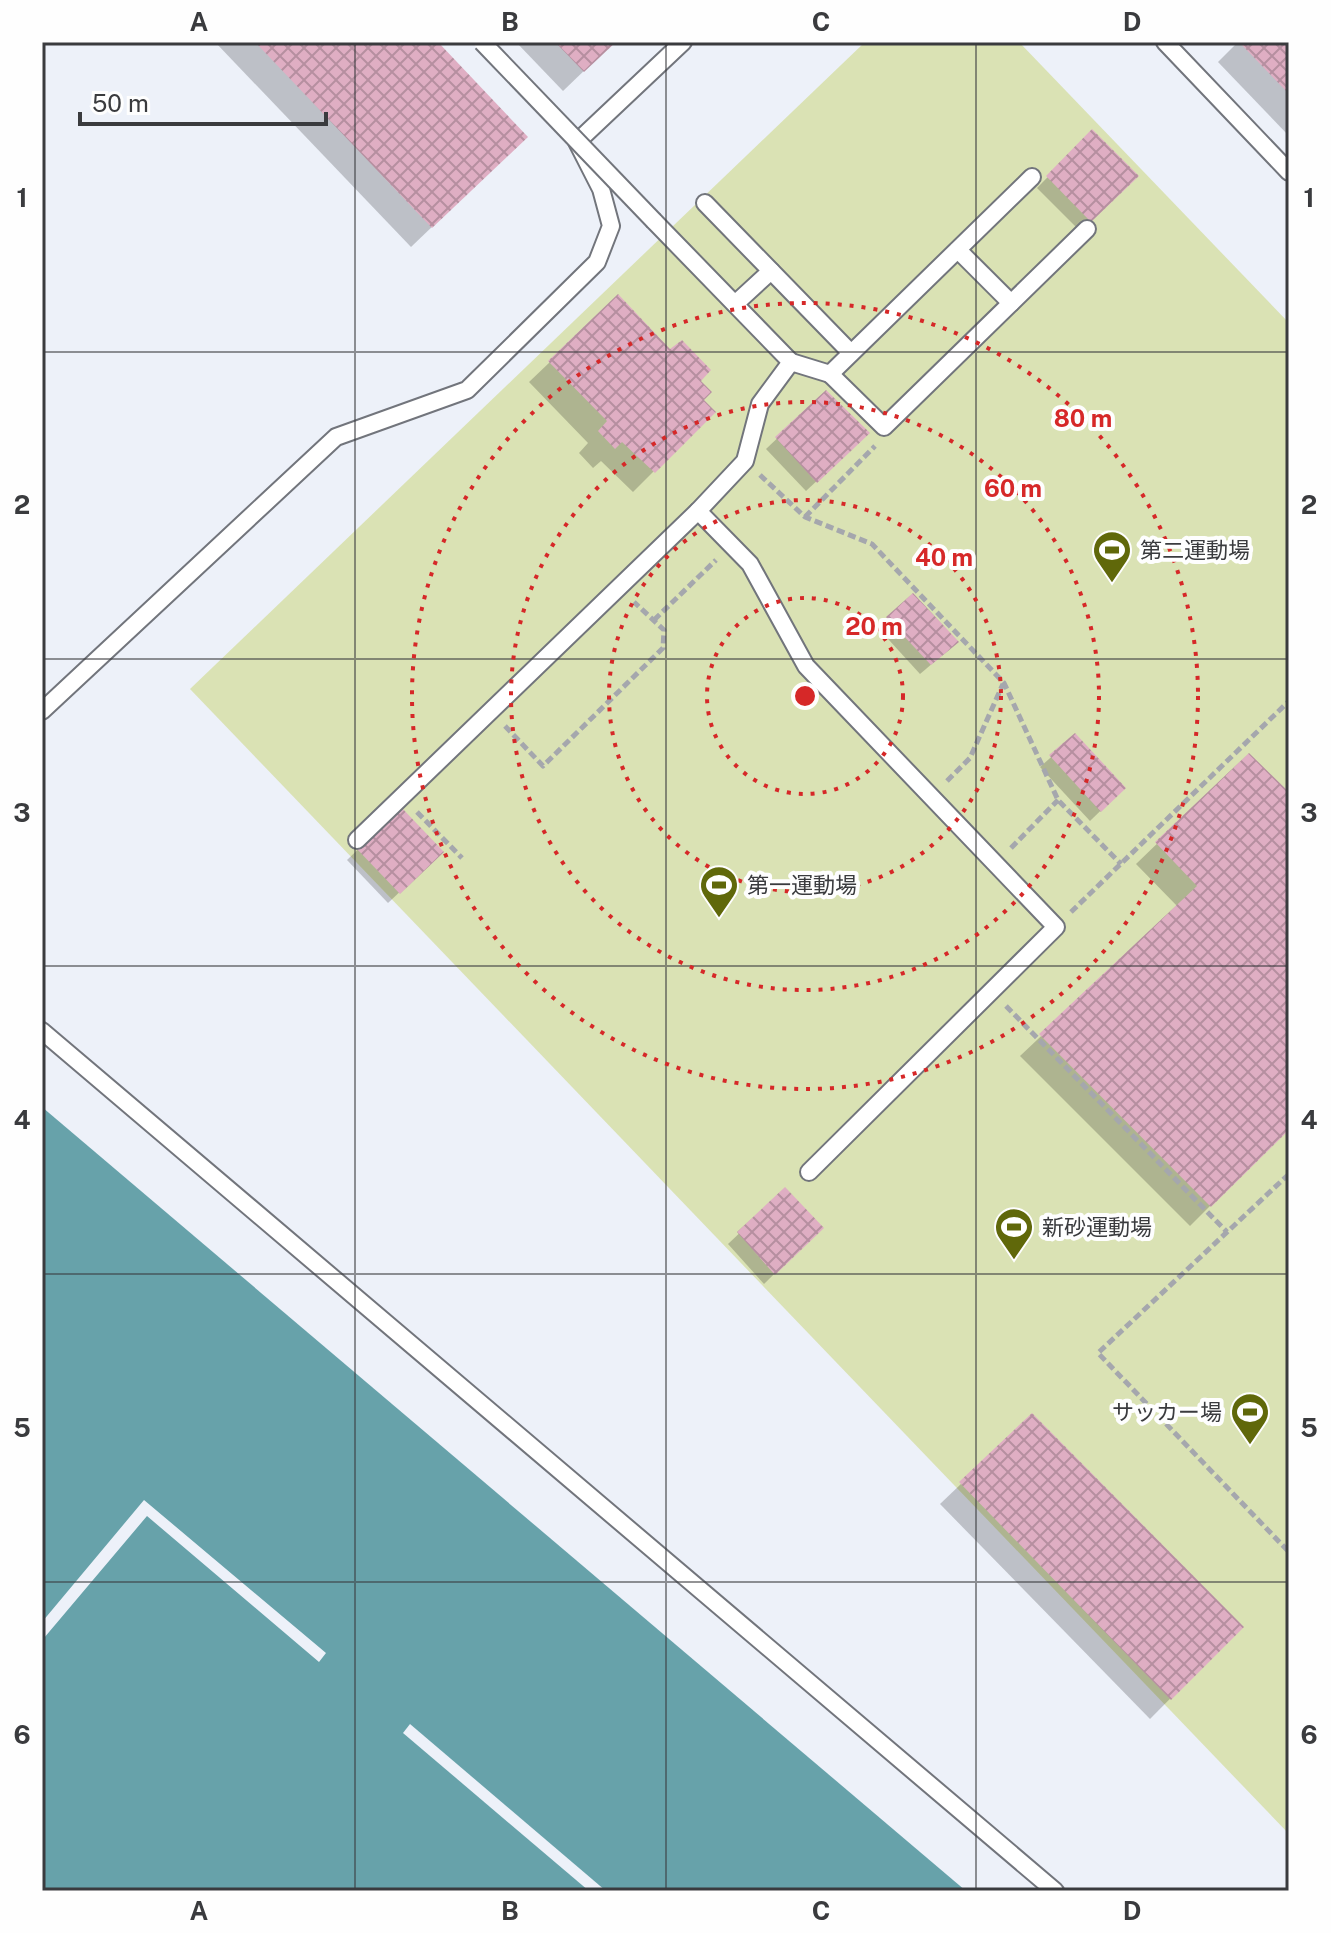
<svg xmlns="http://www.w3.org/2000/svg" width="1331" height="1933" viewBox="0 0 1331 1933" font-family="'Public Sans','Noto Sans JP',sans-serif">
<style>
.pitch{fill:#dae2b4}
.water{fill:#67a2aa}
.pier{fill:#edf1f9}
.shadow{fill:#0003}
.building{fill:url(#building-cross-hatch)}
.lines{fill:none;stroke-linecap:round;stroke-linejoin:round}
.service-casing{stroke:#72757c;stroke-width:20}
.path{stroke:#a5a7ad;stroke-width:5;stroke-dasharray:8 4;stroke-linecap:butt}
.service{stroke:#fff;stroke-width:16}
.service-bridge-casing{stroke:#72757c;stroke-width:20;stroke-linecap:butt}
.service-bridge{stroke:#fff;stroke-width:16}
.grid{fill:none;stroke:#3a3b3e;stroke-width:2;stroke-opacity:0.55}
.ring{fill:none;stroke:#d62828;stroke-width:4;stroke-dasharray:4 8}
.labels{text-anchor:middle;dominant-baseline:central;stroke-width:8;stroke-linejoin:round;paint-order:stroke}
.poi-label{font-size:22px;fill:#3a3b3e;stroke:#fefefe;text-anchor:start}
.centre{fill:#d62828;stroke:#fefefe;stroke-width:4}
.ring-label{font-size:24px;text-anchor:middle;font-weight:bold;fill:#d62828;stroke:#fefefe;stroke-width:8;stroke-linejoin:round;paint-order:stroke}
.neatline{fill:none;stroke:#3a3b3e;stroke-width:3}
.grid-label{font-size:26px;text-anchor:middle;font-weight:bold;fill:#3a3b3e}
</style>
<defs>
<pattern id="building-cross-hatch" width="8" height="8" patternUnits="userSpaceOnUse" patternTransform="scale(2)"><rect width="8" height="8" fill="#dfaec3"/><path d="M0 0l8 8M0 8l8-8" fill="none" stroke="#b68fa0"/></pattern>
</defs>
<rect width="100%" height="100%" fill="#edf1f9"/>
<polygon class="pitch" points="865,42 1019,42 1289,323 1289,1834 190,689"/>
<polygon class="water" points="42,1107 966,1891 42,1891"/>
<g class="pier">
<polygon points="144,1500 326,1653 319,1662 147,1516 44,1638 42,1636 42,1622"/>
<polygon points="410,1724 606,1891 589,1891 403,1733"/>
</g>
<g class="shadow">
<polygon points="215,42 435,42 505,157 411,247"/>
<polygon points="516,42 614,42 563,91"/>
<polygon points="1238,42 1289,42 1289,136 1218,62"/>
<polygon points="1092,132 1136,176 1079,230 1037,188"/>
<polygon points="550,362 698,381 701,401 713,412 633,492 601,461 593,468 579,453 588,443 529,382"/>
<polygon points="826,392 868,433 806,491 766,449"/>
<polygon points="888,618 946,652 920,674 878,628"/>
<polygon points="1075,736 1124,788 1090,821 1040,767"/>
<polygon points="1249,755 1289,795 1289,1127 1190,1226 1020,1056 1178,907 1136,864"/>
<polygon points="400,809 442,852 388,903 347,860"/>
<polygon points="785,1190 821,1228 764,1284 728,1244"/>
<polygon points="1032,1416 1241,1627 1150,1719 940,1504"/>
</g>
<g class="building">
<polygon points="255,42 438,42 528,137 432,228"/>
<polygon points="555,42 616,42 584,72"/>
<polygon points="1239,42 1289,42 1289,94"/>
<polygon points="1092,129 1139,176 1091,222 1046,176"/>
<polygon points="618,294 670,349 682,340 711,370 701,381 712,392 704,400 716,412 655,473 622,442 615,449 598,431 607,421 548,361"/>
<polygon points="826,390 870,433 817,483 775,437"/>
<polygon points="913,593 959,642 931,665 886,617"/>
<polygon points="1075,733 1126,788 1101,812 1049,755"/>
<polygon points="1249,753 1289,792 1289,1130 1211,1207 1039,1034 1197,886 1155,842"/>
<polygon points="400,806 444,852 400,894 356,848"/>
<polygon points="785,1187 824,1228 775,1275 737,1232"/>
<polygon points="1032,1413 1244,1627 1171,1700 959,1482"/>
</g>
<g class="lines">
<g class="service-casing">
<g id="service">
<polyline points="1165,42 1289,172"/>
<polyline points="705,203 851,353"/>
<polyline points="958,250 1011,303"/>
<polyline points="735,304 771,271"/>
<polyline points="791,362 830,374 1032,177"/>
<polyline points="830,374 884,427 1087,229"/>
<polyline points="698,511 750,564 806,666 1056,927 809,1172"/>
<polyline points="42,711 336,437 467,390 597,262 611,226 601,189 577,142 683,42"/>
<polyline points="357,840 698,511 745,461 760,404 791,362 654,221"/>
<polyline points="42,1031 1055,1891"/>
</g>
</g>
<g class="path">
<polyline points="760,475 805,517 872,544 1004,683 1058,800 1121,864"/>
<polyline points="805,517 875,446"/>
<polyline points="654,620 716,560"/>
<polyline points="505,726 543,766 663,648 664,630 634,602"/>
<polyline points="947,781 970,758 1003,684"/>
<polyline points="417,812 462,858"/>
<polyline points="1011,848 1058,800"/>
<polyline points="1071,912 1289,701"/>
<polyline points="1006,1006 1227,1232"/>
<polyline points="1289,1174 1098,1353 1289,1552"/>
</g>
<use href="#service" class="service"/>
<g class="service-bridge-casing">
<polyline id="service-bridge" points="482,42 654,221"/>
</g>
<use href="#service-bridge" class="service-bridge"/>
</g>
<path class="grid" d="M355 42V1891M666 42V1891M976 42V1891M42 352H1289M42 659H1289M42 966H1289M42 1274H1289M42 1582H1289"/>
<g class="ring">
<circle cx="805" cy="696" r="98"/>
<circle cx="805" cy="696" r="196"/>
<circle cx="805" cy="696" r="294"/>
<circle cx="805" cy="696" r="393"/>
</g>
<defs>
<g id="stadium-pin" transform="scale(2)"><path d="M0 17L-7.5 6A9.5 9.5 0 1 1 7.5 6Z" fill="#60680a" stroke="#fefefe"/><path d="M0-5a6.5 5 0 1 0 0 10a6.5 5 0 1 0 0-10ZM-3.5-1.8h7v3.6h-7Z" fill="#fff"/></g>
</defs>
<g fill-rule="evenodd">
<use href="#stadium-pin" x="1112" y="550"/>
<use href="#stadium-pin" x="719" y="885"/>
<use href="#stadium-pin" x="1014" y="1227"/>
<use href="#stadium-pin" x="1250" y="1412"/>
</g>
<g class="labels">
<g class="poi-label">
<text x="1140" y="550">第二運動場</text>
<text x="747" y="885">第一運動場</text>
<text x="1042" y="1227">新砂運動場</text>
<text x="1222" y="1412" text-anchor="end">サッカー場</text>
</g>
</g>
<circle cx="805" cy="696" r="12" class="centre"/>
<g class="ring-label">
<text x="1083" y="427">80 m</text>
<text x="1013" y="497">60 m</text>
<text x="944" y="566">40 m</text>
<text x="874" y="635">20 m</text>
</g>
<rect width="1331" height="1933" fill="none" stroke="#fefefe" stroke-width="88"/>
<path d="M80 112v12h246v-12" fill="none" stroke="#3a3b3e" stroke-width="4"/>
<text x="92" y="112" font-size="24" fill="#3a3b3e" stroke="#fefefe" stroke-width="6" paint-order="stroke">50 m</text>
<rect x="44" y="44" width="1243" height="1845" class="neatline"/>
<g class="grid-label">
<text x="199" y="31">A</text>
<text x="510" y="31">B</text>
<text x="821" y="31">C</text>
<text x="1132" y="31">D</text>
<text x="22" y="207">1</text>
<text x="1309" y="207">1</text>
<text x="22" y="514">2</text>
<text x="1309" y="514">2</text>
<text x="22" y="822">3</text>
<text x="1309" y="822">3</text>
<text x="22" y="1129">4</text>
<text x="1309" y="1129">4</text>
<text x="22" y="1437">5</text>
<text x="1309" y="1437">5</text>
<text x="22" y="1744">6</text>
<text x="1309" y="1744">6</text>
<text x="199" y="1920">A</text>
<text x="510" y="1920">B</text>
<text x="821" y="1920">C</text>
<text x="1132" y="1920">D</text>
</g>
</svg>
